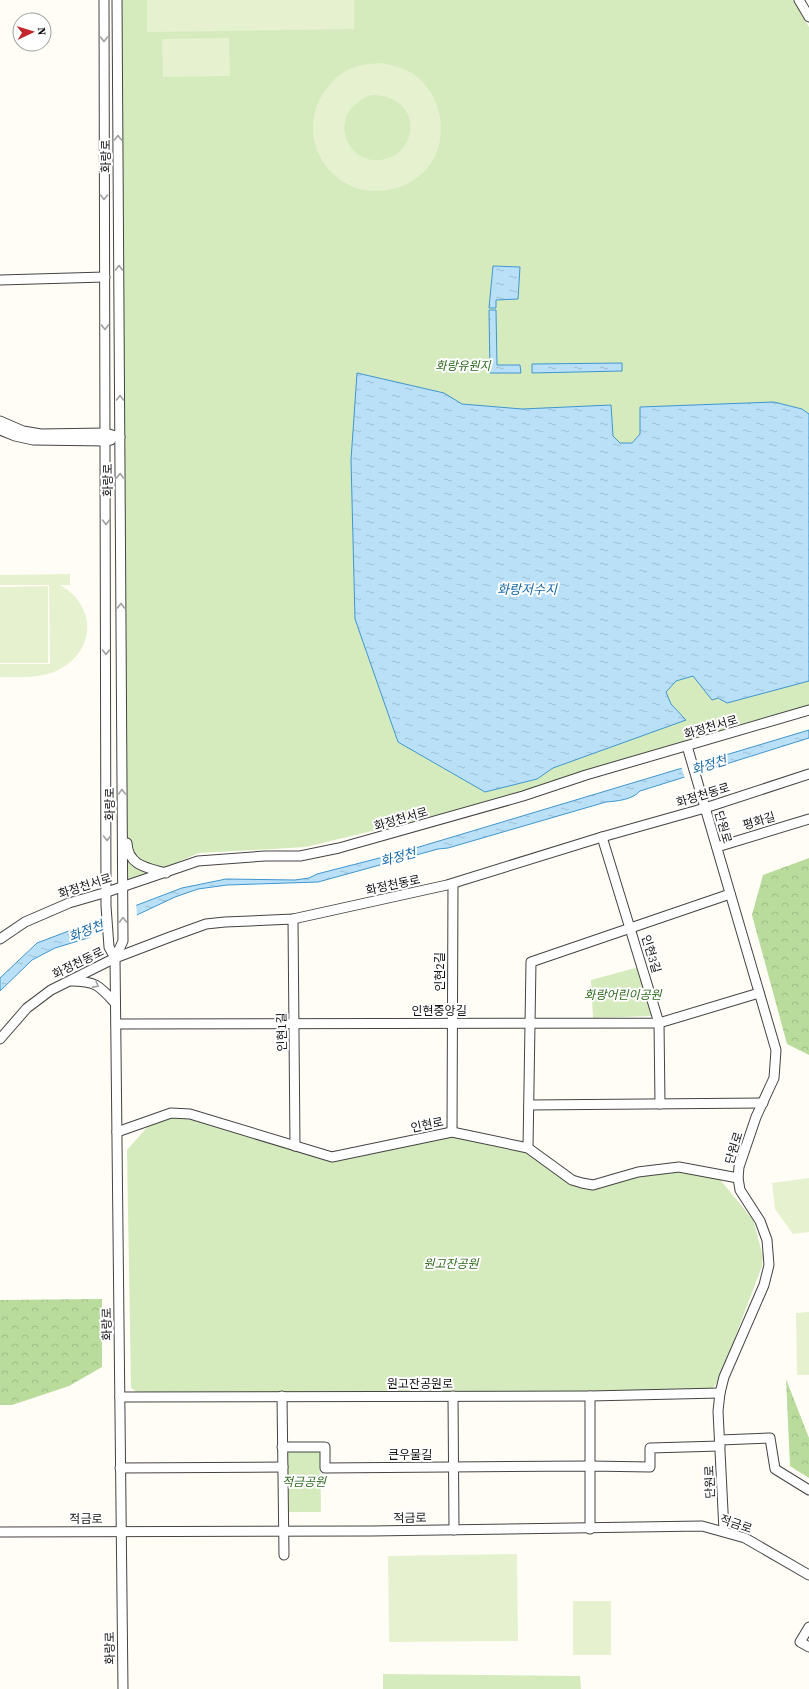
<svg xmlns="http://www.w3.org/2000/svg" width="809" height="1689" viewBox="0 0 809 1689" font-family="'Source Serif 4','Noto Sans KR',serif">
<style>
.forest{fill:url(#forest-crowns)}
.park{fill:#d5ebbd}
.pitch{fill:#e6f2cf;fill-rule:evenodd}
.water{fill:url(#water-ripples);stroke:#3f96cf}
.pier{fill:#fffdf5}
.lines{fill:none;stroke-linecap:round;stroke-linejoin:round}
.minor-casing{stroke:#444;stroke-width:11}
.minor{stroke:#fff;stroke-width:9}
.oneway{stroke:#a0a0a0}
.labels{text-anchor:middle;dominant-baseline:central;stroke-width:4;stroke-linejoin:round;paint-order:stroke}
.street-label{font-size:12px;fill:#111;stroke:#fff}
.park-label{font-size:12px;font-style:italic;fill:#2f6b1f;stroke:#fff}
.water-label{font-size:13px;font-style:italic;fill:#1768a6;stroke:#fff}
</style>
<defs>
<pattern id="forest-crowns" width="20" height="18" patternUnits="userSpaceOnUse"><rect width="20" height="18" fill="#b9dc9c"/><path d="M2 6a3 3 0 1 1 6 0M12 15a3 3 0 1 1 6 0" fill="none" stroke="#9ebc85"/></pattern>
<pattern id="water-ripples" width="26" height="14" patternUnits="userSpaceOnUse"><rect width="26" height="14" fill="#b9e0f7"/><path d="M2 4q2-2 4 0t4 0M15 11q2-2 4 0t4 0" fill="none" stroke="#9ebfd3"/></pattern>
</defs>
<rect width="100%" height="100%" fill="#fffdf5"/>
<g class="forest">
<polygon points="809,858 809,1055 787,1044 752,915 763,875"/>
<polygon points="102,1299 102,1367 69,1386 12,1405 0,1405 0,1300"/>
<polygon points="786,1379 809,1438 809,1478 790,1466"/>
</g>
<g class="park">
<polygon points="117,0 793,0 809,27 809,705 479,805 306,847 199,853 118,887"/>
<polygon points="639,967 652,1016 593,1018 591,980"/>
<polygon points="184,1109 331,1154 443,1132 527,1146 570,1178 593,1184 640,1167 665,1167 718,1177 753,1220 763,1256 762,1266 719,1380 708,1394 140,1394 131,1388 127,1150 152,1122"/>
<polygon points="286,1451 320,1451 321,1512 287,1512"/>
<polygon points="383,1674 580,1676 581,1689 383,1689"/>
</g>
<g class="pitch">
<polygon points="147,0 354,0 354,29 147,32"/>
<polygon points="229,38 230,76 163,77 162,39"/>
<path d="M380 63C391 65 402 67 412 73 438 90 448 126 436 154 429 170 413 184 396 188 332 207 286 132 331 83 336 78 341 73 348 70 358 65 369 64 380 63ZM371 95C393 94 414 108 410 133 408 142 402 151 395 155 352 179 319 114 371 95Z"/>
<path d="M70 574V585H60C96 605 97 649 60 669 42 679 20 677 0 677V664H50L49 585H0V575Z"/>
<polygon points="48,586 48,663 0,663 0,587"/>
<polygon points="809,1178 809,1232 793,1234 775,1209 772,1183"/>
<polygon points="809,1312 809,1375 797,1375 796,1313"/>
<polygon points="517,1554 518,1641 389,1642 388,1556"/>
<rect x="573" y="1601" width="38" height="54"/>
</g>
<g class="water">
<polygon points="493,266 520,267 518,299 496,300 496,308 489,308"/>
<polygon points="489,310 496,310 497,365 520,365 521,373 490,373"/>
<polygon points="622,363 622,371 532,373 532,364"/>
<polygon points="357,373 444,393 462,404 522,409 611,405 613,436 620,443 632,443 640,434 640,407 774,402 802,409 809,414 809,681 727,703 718,698 712,700 693,676 676,681 666,692 671,704 686,720 553,768 537,779 485,792 398,742 355,619 351,460"/>
<path d="M809 730V738L640 791C632 800 617 801 606 802L448 848 438 849 318 882 227 885 198 889 175 897 88 938 55 948 32 960 0 991V978L37 943 182 888 226 879 295 880 309 878 317 874 399 853Z"/>
</g>
<g class="pier">
<polygon points="702,760 706,772 685,779 681,766"/>
<polygon points="136,903 137,917 91,939 91,920"/>
</g>
<g class="lines">
<g class="minor-casing">
<g id="minor">
<polyline points="104,0 106,906 109,947 115,958"/>
<polyline points="117,0 123,941 115,958 123,1689"/>
<polyline points="799,0 809,17"/>
<polyline points="0,280 105,277"/>
<polyline points="0,421 23,431 41,434 105,433 120,437"/>
<polyline points="0,430 15,436 33,440 105,441 111,440"/>
<polyline points="687,746 776,1050 774,1078 756,1117 739,1167 738,1178 740,1190 760,1221 767,1240 769,1265 764,1285 724,1377 720,1393 718,1411 724,1531"/>
<polyline points="602,837 659,1023 660,1104"/>
<path d="M127 843C128 866 148 868 166 873"/>
<polyline points="717,847 809,819"/>
<polyline points="293,919 295,1146"/>
<polyline points="0,939 25,922 69,903 107,892 198,861 265,856 300,856 339,848 523,796 586,775 809,710"/>
<path d="M71 981C95 981 99 985 115 1003"/>
<polyline points="116,1024 659,1023 759,993"/>
<polyline points="0,1039 27,1008 51,990 115,958 170,937 206,924 225,922 293,919 447,885 602,837 705,808 809,774"/>
<polyline points="529,1105 763,1103"/>
<polyline points="117,1132 171,1113 190,1114 332,1157 452,1132 528,1148 572,1180 582,1183 593,1185 638,1172 679,1167 738,1178"/>
<polyline points="452,1132 453,884"/>
<polyline points="528,1148 531,962 730,894"/>
<polyline points="282,1396 284,1555"/>
<polyline points="453,1396 454,1530"/>
<polyline points="590,1396 590,1529"/>
<polyline points="120,1397 590,1396 720,1393"/>
<polyline points="720,1440 770,1438 775,1469 809,1490"/>
<polyline points="282,1447 325,1447 325,1468 590,1466 650,1467 650,1448 720,1446"/>
<polyline points="120,1468 283,1467"/>
<polyline points="0,1532 372,1531 702,1526 745,1538 809,1575"/>
<polyline points="809,1627 800,1642 809,1647"/>
</g>
</g>
<use href="#minor" class="minor"/>
</g>
<defs><path id="oneway-chevron" d="M-2-3.5L2.5 0L-2 3.5" fill="none" stroke-width="1.6" stroke-linecap="round" stroke-linejoin="round"/></defs>
<g class="oneway">
<use href="#oneway-chevron" transform="translate(104 39) rotate(90)"/>
<use href="#oneway-chevron" transform="translate(118 138) rotate(-90)"/>
<use href="#oneway-chevron" transform="translate(104 197) rotate(90)"/>
<use href="#oneway-chevron" transform="translate(119 268) rotate(-90)"/>
<use href="#oneway-chevron" transform="translate(105 327) rotate(90)"/>
<use href="#oneway-chevron" transform="translate(120 398) rotate(-90)"/>
<use href="#oneway-chevron" transform="translate(120 476) rotate(-90)"/>
<use href="#oneway-chevron" transform="translate(106 522) rotate(90)"/>
<use href="#oneway-chevron" transform="translate(121 606) rotate(-90)"/>
<use href="#oneway-chevron" transform="translate(106 652) rotate(90)"/>
<use href="#oneway-chevron" transform="translate(122 792) rotate(-90)"/>
<use href="#oneway-chevron" transform="translate(107 838) rotate(90)"/>
<use href="#oneway-chevron" transform="translate(123 920) rotate(-91)"/>
<use href="#oneway-chevron" transform="translate(96 985) rotate(29)"/>
</g>
<g class="labels">
<g class="street-label">
<text transform="translate(106 156) rotate(-90)">화랑로</text>
<text transform="translate(108 480) rotate(-90)">화랑로</text>
<text transform="translate(711 727) rotate(-16)">화정천서로</text>
<text transform="translate(703 795) rotate(-17)">화정천동로</text>
<text transform="translate(110 804) rotate(-90)">화랑로</text>
<text transform="translate(401 819) rotate(-16)">화정천서로</text>
<text transform="translate(759 821) rotate(-17)">평화길</text>
<text transform="translate(723 827) rotate(74)">단원로</text>
<text transform="translate(393 885) rotate(-12)">화정천동로</text>
<text transform="translate(85 886) rotate(-18)">화정천서로</text>
<text transform="translate(651 954) rotate(73)">인현3길</text>
<text transform="translate(78 963) rotate(-26)">화정천동로</text>
<text transform="translate(440 972) rotate(-90)">인현2길</text>
<text x="439" y="1011">인현중앙길</text>
<text transform="translate(282 1032) rotate(-91)">인현1길</text>
<text transform="translate(427 1125) rotate(-12)">인현로</text>
<text transform="translate(734 1148) rotate(-73)">단원로</text>
<text transform="translate(107 1324) rotate(-91)">화랑로</text>
<text x="420" y="1384">원고잔공원로</text>
<text x="410" y="1455">큰우물길</text>
<text transform="translate(710 1482) rotate(-92)">단원로</text>
<text transform="translate(410 1518) rotate(-1)">적금로</text>
<text x="86" y="1519">적금로</text>
<text transform="translate(736 1524) rotate(19)">적금로</text>
<text transform="translate(110 1648) rotate(-91)">화랑로</text>
</g>
<g class="park-label">
<text x="463" y="366">화랑유원지</text>
<text x="623" y="995">화랑어린이공원</text>
<text x="451" y="1264">원고잔공원</text>
<text x="304" y="1482">적금공원</text>
</g>
<g class="water-label">
<text x="527" y="589">화랑저수지</text>
<text transform="translate(709 765) rotate(-17)">화정천</text>
<text transform="translate(398 857) rotate(-15)">화정천</text>
<text transform="translate(86 931) rotate(-21)">화정천</text>
</g>
</g>
<g transform="translate(32 32) rotate(86)"><circle r="19" fill="#ffffff" stroke="#a0a0a0"/>
<path d="M0-3L7 15L0 10L-7 15Z" fill="#c4262e"/>
<text y="-6" font-size="11" font-weight="bold" text-anchor="middle" fill="#111111">N</text>
</g>
</svg>
